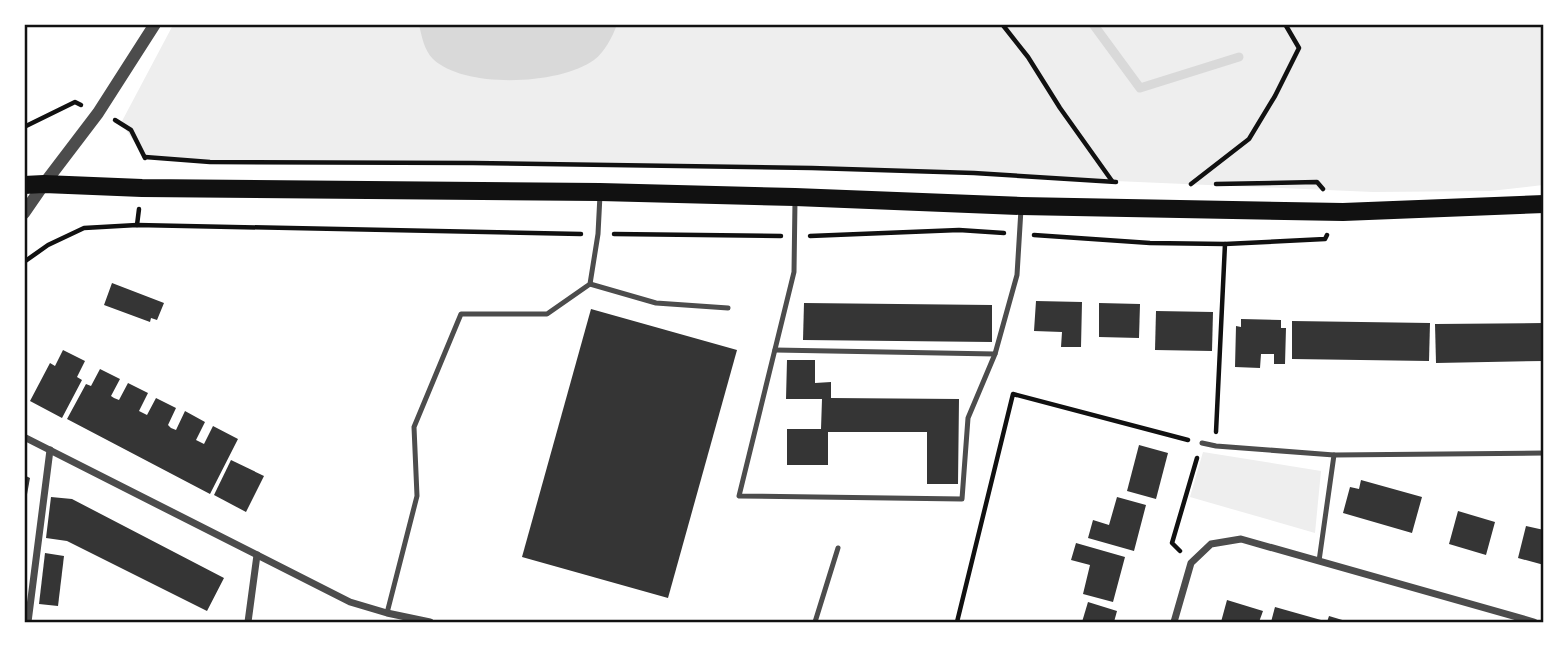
<svg xmlns="http://www.w3.org/2000/svg" width="1568" height="647" viewBox="0 0 1568 647" font-family="'Open Sans',sans-serif">
<style>
.green{fill:#eee}
.water{fill:#d9d9d9}
.lines{fill:none;stroke-linecap:round;stroke-linejoin:round}
.stream{stroke:#d9d9d9;stroke-width:9}
.building{fill:#353535}
.path{stroke:#111;stroke-width:4.5}
.service{stroke:#4c4c4c;stroke-width:5}
.minor{stroke:#4c4c4c;stroke-width:7}
.tertiary{stroke:#4c4c4c;stroke-width:12}
.primary{stroke:#111;stroke-width:18}
.neatline{fill:none;stroke:#111;stroke-width:2.5}
</style>
<rect width="100%" height="100%" fill="#fff"/>
<g class="green">
<polygon points="173,25 1543,25 1543,185 1490,191 1373,192 812,168 210,162 145,157 121,123"/>
<polygon points="1203,452 1321,471 1315,533 1190,497"/>
</g>
<path class="water" d="M419 25V24L617 25C612 37 605 52 594 60 560 85 464 89 433 59 424 50 422 37 419 25Z"/>
<g class="lines">
<polyline class="stream" points="1093,24 1140,88 1239,57"/>
</g>
<g class="building">
<polygon points="112,283 164,303 157,320 151,318 150,322 104,305"/>
<polygon points="1036,301 1082,302 1081,347 1061,347 1062,332 1034,331"/>
<polygon points="804,303 992,305 992,342 803,340"/>
<polygon points="1099,303 1140,304 1139,338 1099,337"/>
<polygon points="591,309 737,350 668,598 522,557"/>
<polygon points="1156,311 1213,312 1212,351 1155,350"/>
<polygon points="1241,319 1281,320 1281,328 1286,328 1285,364 1274,364 1274,354 1261,354 1260,368 1235,367 1236,326 1241,327"/>
<polygon points="1292,321 1430,323 1429,361 1292,359"/>
<polygon points="1544,323 1544,361 1436,363 1435,324"/>
<polygon points="63,350 85,361 77,377 82,380 62,418 30,401 50,363 55,366"/>
<polygon points="787,360 815,360 815,383 831,382 831,398 959,399 958,484 927,484 927,432 828,432 828,465 787,465 787,429 821,429 822,399 786,399"/>
<polygon points="100,369 120,379 111,396 114,398 119,400 128,383 148,393 139,411 147,415 156,398 176,408 168,425 171,428 176,430 185,411 205,422 196,440 204,444 213,426 238,439 210,494 67,419 86,384 91,386"/>
<polygon points="1139,445 1168,453 1156,499 1127,491"/>
<polygon points="231,460 264,476 246,512 214,495"/>
<polygon points="24,475 30,478 26,500 24,500"/>
<polygon points="1361,480 1422,497 1412,533 1343,513 1350,487 1359,489"/>
<polygon points="51,497 72,499 224,578 207,611 67,541 46,538"/>
<polygon points="1117,497 1146,505 1134,551 1088,538 1093,520 1109,525"/>
<polygon points="1458,511 1495,522 1486,555 1449,544"/>
<polygon points="1526,526 1544,530 1544,565 1518,558"/>
<polygon points="1076,543 1125,557 1113,602 1083,594 1090,565 1071,560"/>
<polygon points="45,553 64,556 58,606 39,604"/>
<polygon points="1227,600 1263,611 1259,622 1221,622"/>
<polygon points="1088,602 1117,611 1114,622 1082,622"/>
<polygon points="1275,607 1321,620 1321,622 1271,622"/>
<polygon points="1329,616 1349,622 1327,622"/>
</g>
<g class="lines">
<g class="path">
<polyline points="1002,24 1028,57 1060,108 1112,181"/>
<polyline points="115,120 131,130 145,158"/>
<polyline points="24,127 75,102 81,105"/>
<polyline points="145,157 210,162 473,163 812,168 974,173 1116,182"/>
<polyline points="1191,184 1249,139 1275,96 1299,48 1285,24"/>
<polyline points="1216,184 1317,182 1323,189"/>
<polyline points="137,225 139,209"/>
<polyline points="614,234 781,236"/>
<polyline points="1034,235 1150,243 1225,244 1325,239 1327,235"/>
<polyline points="810,236 959,230 1004,233"/>
<polyline points="24,262 48,245 84,228 137,225 581,234"/>
<polyline points="1216,432 1225,244"/>
<polyline points="1180,551 1172,543 1197,458"/>
<polyline points="957,622 1013,394 1188,440"/>
</g>
<g class="service">
<polyline points="795,201 794,272 739,496 962,499 968,418 995,354 1017,275 1021,209"/>
<polyline points="590,284 656,303 728,308"/>
<polyline points="775,350 995,354"/>
<polyline points="1202,443 1216,446 1334,455 1544,453"/>
<polyline points="1319,561 1334,455"/>
<polyline points="387,613 417,496 414,427 461,314 547,314 590,284 598,234 600,195"/>
<polyline points="815,622 838,548"/>
</g>
<g class="minor">
<polyline points="24,437 350,602 387,613 430,622"/>
<polyline points="28,622 50,450"/>
<polyline points="248,622 257,555"/>
<polyline points="1174,622 1191,563 1211,544 1241,539 1534,622"/>
</g>
<polyline class="tertiary" points="24,213 44,184 98,113 155,24"/>
<polyline class="primary" points="24,185 44,184 142,188 600,192 795,197 1021,206 1343,212 1544,204"/>
</g>
<rect width="1568" height="647" fill="none" stroke="#ffffff" stroke-width="52"/>
<rect x="26" y="26" width="1516" height="595" class="neatline"/>
</svg>
